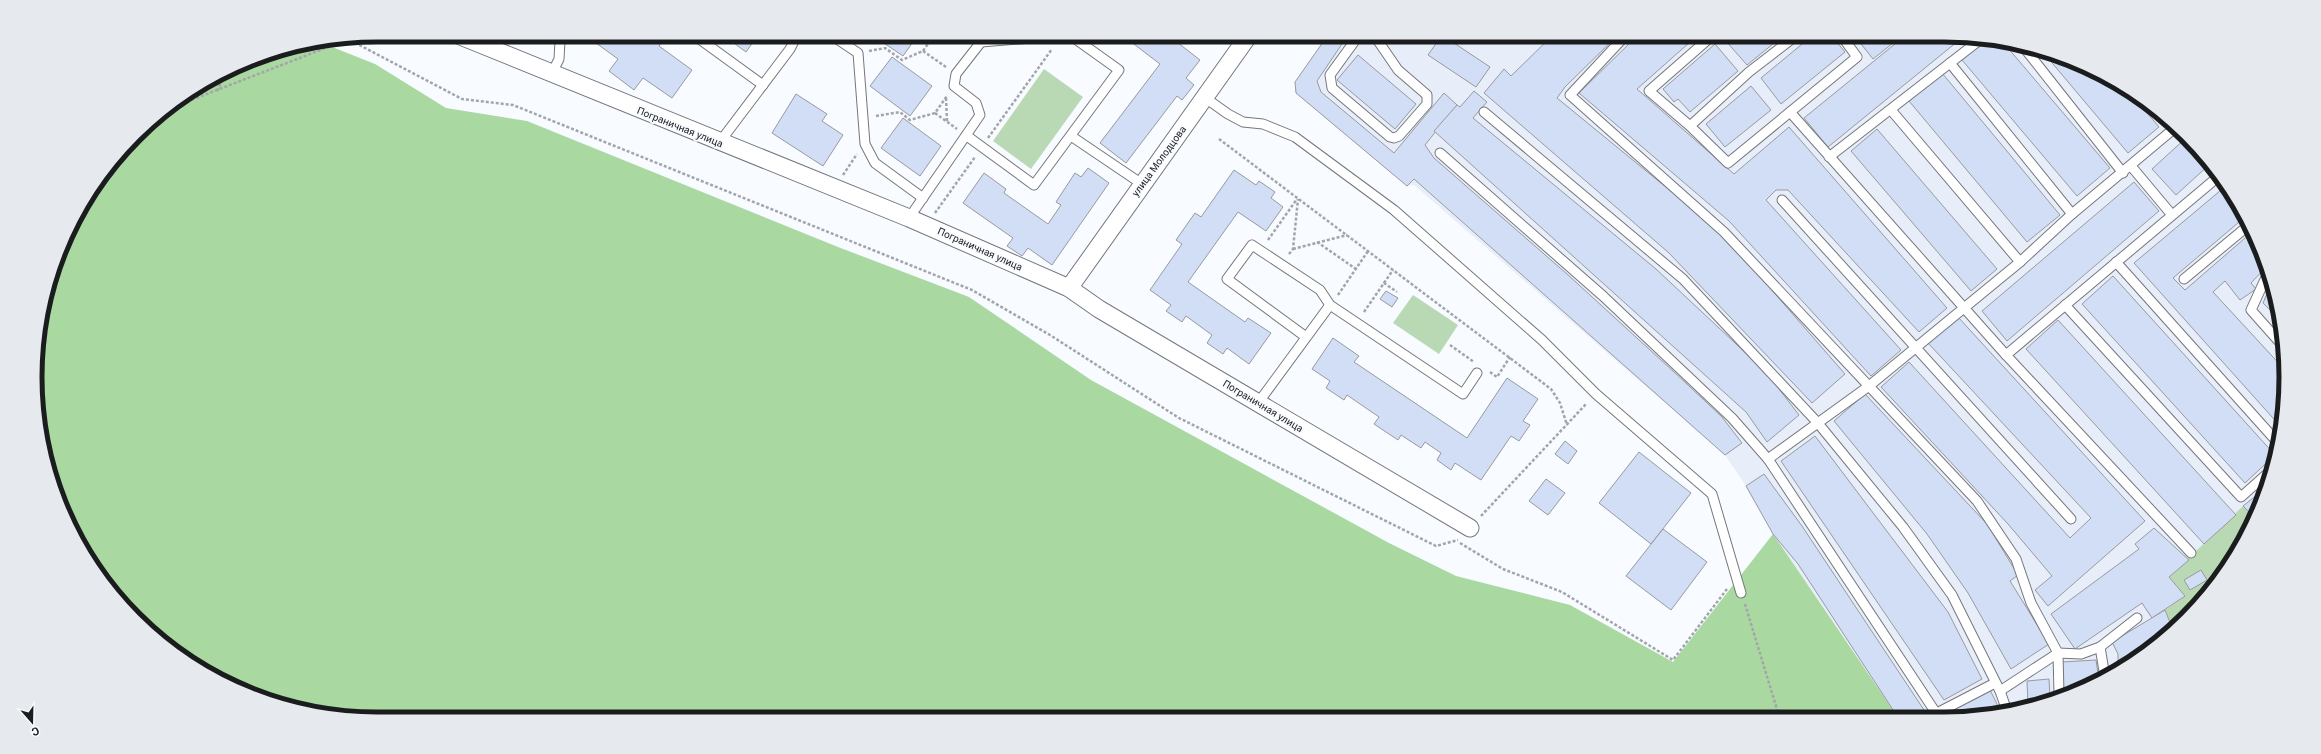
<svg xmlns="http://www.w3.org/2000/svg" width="2321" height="754" viewBox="0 0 2321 754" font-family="Roboto,sans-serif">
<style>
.built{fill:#e8eef9}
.green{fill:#b9d9b4}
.forest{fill:#a9d8a1}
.building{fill:#d1def6;stroke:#989a9d}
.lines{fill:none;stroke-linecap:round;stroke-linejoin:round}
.service-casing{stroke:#75777b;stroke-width:11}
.minor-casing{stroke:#75777b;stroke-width:19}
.path{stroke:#a3a6a9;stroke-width:2.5;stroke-dasharray:3 2;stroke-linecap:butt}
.service{stroke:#fff;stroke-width:9}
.minor{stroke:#fff;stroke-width:17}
.labels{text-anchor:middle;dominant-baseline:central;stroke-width:4;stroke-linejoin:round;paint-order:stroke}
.street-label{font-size:10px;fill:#1b1c1d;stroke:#f8fbff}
.rim{fill:none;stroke:#1b1c1d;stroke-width:5}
</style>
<rect width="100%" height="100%" fill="#f8fbff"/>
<polygon class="built" points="1328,35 1507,35 1520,43 1529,35 1944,35 2011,42 2075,61 2134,93 2186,135 2228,187 2260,246 2279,311 2286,377 2279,444 2252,515 2243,506 2169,578 2185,596 2165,610 2173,630 2170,634 2095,684 1989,716 1897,716 1773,534 1746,486 1725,455 1414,185 1407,186 1296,93 1295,82"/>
<g class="green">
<polygon points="1044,69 1083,97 1031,169 993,141"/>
<polygon points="1413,295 1458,325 1439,354 1393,323"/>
<polygon points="2243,506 2252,515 2240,548 2173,630 2165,610 2185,596 2169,577"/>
</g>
<polygon class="forest" points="317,41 375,64 446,108 527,121 838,247 969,297 1091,380 1389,543 1456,576 1570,605 1673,662 1773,534 1897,716 377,719 310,712 246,693 187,661 135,619 93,567 47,465 36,400 38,333 70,226 106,169 151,120 246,61"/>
<g class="building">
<polygon points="585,35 667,35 659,46 692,70 672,98 643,78 634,90 609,71 618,59"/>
<polygon points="723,35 770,35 763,44 756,38 746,52"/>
<polygon points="872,35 918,35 903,56"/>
<polygon points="1122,35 1176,35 1173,39 1200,60 1186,78 1194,85 1182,100 1177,96 1126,163 1100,143 1160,64"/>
<polygon points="1328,35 1348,35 1317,81 1321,92 1394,153 1444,93 1457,105 1425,145 1434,158 1567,274 1673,371 1722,417 1742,443 1725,455 1414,179 1407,186 1296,93 1295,82"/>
<polygon points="1442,35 1490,67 1476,87 1428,55"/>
<polygon points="1553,35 1618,35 1565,87 1557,98 1722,233 1845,374 1812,403 1669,253 1484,93 1504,69 1511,76"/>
<polygon points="1638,35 1698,35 1637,89 1734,174 1789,127 1947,308 1919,332 1788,190 1776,190 1766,200 1901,350 1871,376 1729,221 1579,93"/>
<polygon points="1731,35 1784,35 1747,65 1725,40"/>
<polygon points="1813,35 1831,35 1845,52 1781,104 1761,78"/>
<polygon points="1854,35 1903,35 1873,59"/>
<polygon points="1906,35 1963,37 1828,147 1804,118"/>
<polygon points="1986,39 2002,41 2110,168 2077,196 1962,60"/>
<polygon points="1715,44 1738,71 1690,112 1678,99 1674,102 1663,89"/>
<polygon points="2042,51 2075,61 2127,89 2159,127 2128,153"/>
<polygon points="1358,55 1416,104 1395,129 1337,80"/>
<polygon points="892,57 932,86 910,116 870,86"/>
<polygon points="1942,73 2060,215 2027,242 1909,101"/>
<polygon points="1751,86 1771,110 1725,147 1706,124"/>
<polygon points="1474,91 1487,102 1473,118 1656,269 1766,372 1799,415 1767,442 1746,412 1434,131 1457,105 1460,107"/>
<polygon points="796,94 827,114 822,121 843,135 823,166 772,133"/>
<polygon points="903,118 941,146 920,176 881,148"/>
<polygon points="1877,129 1997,269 1971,291 1851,151"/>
<polygon points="2187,137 2210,164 2176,195 2152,169"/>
<polygon points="1088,168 1109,183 1052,265 1028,248 1022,256 1007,246 1013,238 963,203 984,173 1006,189 1004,193 1048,224 1061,205 1056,202 1075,173 1081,177"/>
<polygon points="1234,170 1256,185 1259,181 1275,192 1271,198 1283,207 1266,231 1238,212 1188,282 1245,322 1248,318 1271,333 1249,364 1227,348 1223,354 1207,343 1212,335 1186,316 1182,322 1166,311 1171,305 1150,290 1182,244 1176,240 1195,213 1201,217"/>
<polygon points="2134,182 2159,211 2007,341 1982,311"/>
<polygon points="2227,185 2245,217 2173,278 2185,290 2252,232 2260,246 2266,267 2251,283 2256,289 2240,300 2225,281 2213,292 2285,370 2281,427 2134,263"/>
<polygon points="2113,276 2275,455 2245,483 2082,304"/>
<polygon points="2271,284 2279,311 2281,321 2263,303"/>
<polygon points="1386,291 1398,298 1392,307 1380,299"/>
<polygon points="1958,317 2145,521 2048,606 2035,590 2052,576 2008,524 1881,387 1909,362 2070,538 2091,518 1928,343"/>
<polygon points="2058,320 2236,515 2204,544 2026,349"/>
<polygon points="1333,338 1359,356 1354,362 1467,438 1507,378 1538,399 1523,421 1530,425 1519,441 1511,436 1481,480 1455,463 1451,470 1437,460 1441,453 1425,442 1421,448 1401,435 1398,440 1374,424 1379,417 1347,395 1344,400 1326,388 1330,381 1312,369"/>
<polygon points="1865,394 1987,524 2018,575 2010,581 2049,644 2011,669 1968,593 1927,534 1834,421"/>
<polygon points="1815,436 1948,612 1982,679 1944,700 1781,461"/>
<polygon points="1565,441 1577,451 1568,464 1555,454"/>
<polygon points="1639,452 1691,493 1651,544 1599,503"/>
<polygon points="1764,474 1802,526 1928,716 1897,716 1798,564 1773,534 1746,486"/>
<polygon points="1546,479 1565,493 1548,515 1529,501"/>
<polygon points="2262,491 2252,515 2243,506"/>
<polygon points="2154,528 2189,560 2169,577 2185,596 2152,618 2142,603 2075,649 2051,614 2139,549 2135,544"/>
<polygon points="1663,529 1707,562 1671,610 1626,576"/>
<polygon points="2240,548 2229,561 2226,556"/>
<polygon points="2201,570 2207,580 2190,590 2184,580"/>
<polygon points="2165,610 2173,630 2118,668 2118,654 2112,642"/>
<polygon points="2096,660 2099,681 2064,693 2062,662"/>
<polygon points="2049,679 2050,697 2028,704 2027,681"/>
<polygon points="1989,688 2001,712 1989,716 1951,716 1949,709"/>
</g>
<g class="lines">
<g class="service-casing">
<g id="service">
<polyline points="694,35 763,85"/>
<polyline points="831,35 858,53 865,144 875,163 923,198"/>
<polyline points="1359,35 1330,75 1332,88 1390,137 1394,138 1399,136 1427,104 1427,95 1398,70 1374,35"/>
<polyline points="1626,35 1570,95 1724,232 1977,501 2016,559 2031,603 2058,653 2059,695"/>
<polyline points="1713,35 1649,91 1690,126 1728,163 1857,57 1841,35"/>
<polyline points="2022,45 2123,173"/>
<polyline points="1950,63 2072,214"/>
<polyline points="551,75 559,59 560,41 564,35"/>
<polyline points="1204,97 1228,114 1243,122 1263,124 1295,137 1394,210 1542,340 1596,394 1712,494 1741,593"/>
<polyline points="1891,110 2020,262"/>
<polyline points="1484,112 1683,279 1817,422 1903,527 1952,595 2000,691 2007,711"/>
<polyline points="1790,112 2006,355 2219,176"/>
<polyline points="1690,126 1749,72 1797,35"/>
<polyline points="967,136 1034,185 1119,70 1070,35 981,42"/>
<polyline points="1071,136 1142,184"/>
<polyline points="719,143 790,49 797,35"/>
<polyline points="1440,153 1603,296 1732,418 1768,459 1938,716"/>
<polyline points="1829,157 1981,39"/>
<polyline points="2131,166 2172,215"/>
<polyline points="1782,200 2071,519"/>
<polyline points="909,218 980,115 976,103 954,86 956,74 981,42 976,35"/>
<polyline points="2116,262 2279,444"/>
<polyline points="2268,273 2251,310 2283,346"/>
<polyline points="2184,279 2249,225"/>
<polyline points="2065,305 2241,497 2269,472"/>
<polyline points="1306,337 1227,279 1252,245 1320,290 1330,305"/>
<polyline points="2006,355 2191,553"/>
<polyline points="1258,403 1330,305 1463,394 1477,373"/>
<polyline points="1768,459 1869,386 2020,262 2072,214 2176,127"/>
<polyline points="2100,647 2105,677"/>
<polyline points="2000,691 2058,653 2081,654 2100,647 2137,618"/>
<polyline points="1937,713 1995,683"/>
</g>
</g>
<g class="minor-casing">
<g id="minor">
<polyline points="458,35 909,218 1069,288 1099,309 1470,528"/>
<polyline points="1069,288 1249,35"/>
</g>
</g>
<g class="path">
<polyline points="346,38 462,99 513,105 972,290 1050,335 1179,418 1436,546 1458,540"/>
<polyline points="869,51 885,48 902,60 923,51 934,35"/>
<polyline points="923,51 946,67"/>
<polyline points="217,91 225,74"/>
<polyline points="946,98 947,121"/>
<polyline points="173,107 354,37"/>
<polyline points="935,113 957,129"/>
<polyline points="876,116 900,112 910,120 935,113 947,96"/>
<polyline points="988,138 1052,49"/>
<polyline points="1219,139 1551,389 1560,403 1567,425"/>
<polyline points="843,175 857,154"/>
<polyline points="935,213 975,157"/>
<polyline points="1268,240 1297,199"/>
<polyline points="1317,242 1356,269"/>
<polyline points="1293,249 1347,235"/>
<polyline points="1289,254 1293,249 1298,199"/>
<polyline points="1384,283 1393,270"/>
<polyline points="1338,295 1368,251"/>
<polyline points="1364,312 1384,283 1397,292"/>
<polyline points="1450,345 1474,362"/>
<polyline points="1490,372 1497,377 1510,357"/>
<polyline points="1481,516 1587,403"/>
<polyline points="1460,543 1503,569 1562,592 1673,660 1727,589"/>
<polyline points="1745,604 1779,716"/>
</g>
<use href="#service" class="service"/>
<use href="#minor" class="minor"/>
</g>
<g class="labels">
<g class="street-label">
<text transform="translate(680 127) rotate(22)">Пограничная улица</text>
<text transform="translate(1159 161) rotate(-54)">улица Молодцова</text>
<text transform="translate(980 249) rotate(24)">Пограничная улица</text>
<text transform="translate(1263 406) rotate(31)">Пограничная улица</text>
</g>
</g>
<path d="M0 0H2321V754H0ZM377 42H1944A335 335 0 0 1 2279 377V377A335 335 0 0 1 1944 712H377A335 335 0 0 1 42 377V377A335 335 0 0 1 377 42Z" fill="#e6e9ed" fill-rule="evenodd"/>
<path class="rim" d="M377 42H1944A335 335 0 0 1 2279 377V377A335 335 0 0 1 1944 712H377A335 335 0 0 1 42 377V377A335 335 0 0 1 377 42Z"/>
<g transform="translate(32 722) rotate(160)" stroke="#f8fbff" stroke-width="3" paint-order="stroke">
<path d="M0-3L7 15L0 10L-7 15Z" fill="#1b1c1d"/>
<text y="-6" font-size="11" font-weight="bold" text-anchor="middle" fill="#1b1c1d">С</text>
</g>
</svg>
